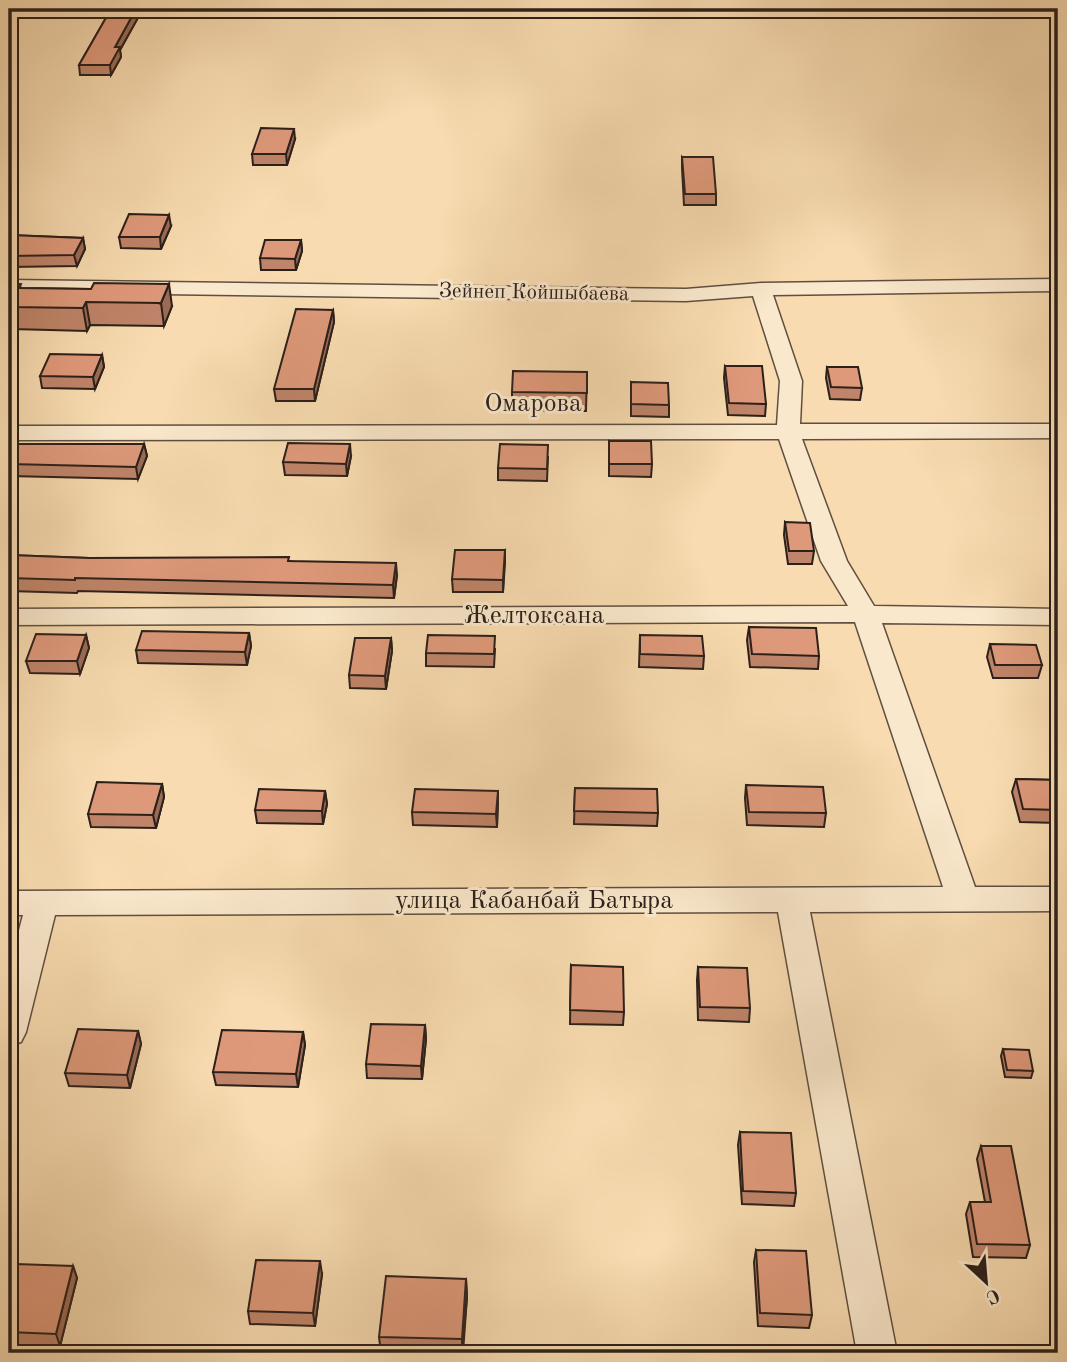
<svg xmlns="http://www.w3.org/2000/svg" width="1067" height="1362" viewBox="0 0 1067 1362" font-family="'Old Standard TT',serif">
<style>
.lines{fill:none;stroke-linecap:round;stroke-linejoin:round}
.minor-casing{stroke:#5f4f40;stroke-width:3}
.minor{fill:#fae8cc;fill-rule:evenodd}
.wall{fill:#bf8469;stroke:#2c201b;stroke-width:2}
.shaded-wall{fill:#9b6b55;stroke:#2c201b;stroke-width:2}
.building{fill:#de997a;stroke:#2c201b;stroke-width:2}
.labels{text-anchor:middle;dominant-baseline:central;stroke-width:6;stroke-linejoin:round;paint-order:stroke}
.far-street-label{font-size:21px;fill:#2c201b;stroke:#fae8cc}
.street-label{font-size:26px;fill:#2c201b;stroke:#fae8cc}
</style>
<rect width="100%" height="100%" fill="#f8dbb0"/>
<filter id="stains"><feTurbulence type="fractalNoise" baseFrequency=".00286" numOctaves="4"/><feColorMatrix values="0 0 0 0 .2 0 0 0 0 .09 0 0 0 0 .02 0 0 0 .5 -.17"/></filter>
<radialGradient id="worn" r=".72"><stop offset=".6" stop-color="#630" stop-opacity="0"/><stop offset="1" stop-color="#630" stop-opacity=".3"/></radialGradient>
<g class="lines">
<g class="minor-casing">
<g id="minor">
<polygon points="1044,9 1058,9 1058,15 1046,12"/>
<polygon points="1058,279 1058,291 773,295 802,381 800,424 1058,424 1058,438 802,439 847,561 874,606 1058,609 1058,625 882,623 975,887 1058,887 1058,911 810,912 897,1353 857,1353 778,912 55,915 26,1032 21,1042 9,1046 9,968 23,915 9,915 9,891 943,887 855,622 9,625 9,609 848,606 821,561 779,439 9,440 9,426 777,425 780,381 753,296 686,301 9,292 9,280 686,289 761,283"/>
</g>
</g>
<use href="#minor" class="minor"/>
</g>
<g class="wall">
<polygon points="111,9 139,9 140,14 120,50 121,57 111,75 80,75 79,65"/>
<polygon points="295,139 287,165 253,165 252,154"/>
<polygon points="682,157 716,194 716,205 684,205 682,168"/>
<polygon points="171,226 161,249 121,248 119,237"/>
<polygon points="9,235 83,238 85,249 77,266 9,267"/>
<polygon points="301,240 302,251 296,270 261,270 260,258"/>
<polygon points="9,283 22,288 91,289 172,306 164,326 90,325 87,331 12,329 11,324 9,324"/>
<polygon points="333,310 334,322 315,401 276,401 274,389"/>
<polygon points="102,355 104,367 95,389 42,388 40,376"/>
<polygon points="725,366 766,404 765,416 728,415 724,378"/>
<polygon points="827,367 862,388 860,400 830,399 826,378"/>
<polygon points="587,372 586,411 512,410 512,392"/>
<polygon points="631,382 669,405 669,417 631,416"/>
<polygon points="609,441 652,464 651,477 609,476"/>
<polygon points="144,444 147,456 138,479 9,476 9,447"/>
<polygon points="351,456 347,476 285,475 283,462"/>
<polygon points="548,457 547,481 498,480 498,468"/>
<polygon points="785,522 814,551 812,564 788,564 784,535"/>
<polygon points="505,550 503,592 453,592 452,579"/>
<polygon points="9,555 89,558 289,561 397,575 394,598 78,591 77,593 9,591"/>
<polygon points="749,627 819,656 818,669 750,667 747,640"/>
<polygon points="249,633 251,646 247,665 138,663 136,650"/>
<polygon points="86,635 89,648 80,674 30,673 26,661"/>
<polygon points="640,635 704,656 703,669 639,667"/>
<polygon points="391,638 392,651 386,689 350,688 349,675"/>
<polygon points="990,644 1042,665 1038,678 993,678 987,657"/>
<polygon points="495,649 494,667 426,666 426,653"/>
<polygon points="1016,779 1058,780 1058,823 1020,822 1012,792"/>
<polygon points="162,784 164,797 156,828 91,827 88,814"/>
<polygon points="746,785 826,813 824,827 747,825 745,798"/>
<polygon points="575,788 658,813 657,826 574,824"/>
<polygon points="325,791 327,804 323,824 257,823 255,810"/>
<polygon points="498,791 497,827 413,825 412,812"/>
<polygon points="571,965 624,1012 623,1025 570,1024"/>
<polygon points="698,967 750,1008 749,1022 698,1020 697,980"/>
<polygon points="425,1025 426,1039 422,1079 367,1078 366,1064"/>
<polygon points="138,1031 141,1044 130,1088 69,1086 65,1073"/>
<polygon points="303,1032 305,1045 298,1087 216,1085 213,1072"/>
<polygon points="1003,1049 1033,1071 1031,1078 1005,1077 1001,1056"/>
<polygon points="740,1132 796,1193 794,1206 742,1204 738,1145"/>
<polygon points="981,1146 1030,1245 1026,1258 973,1257 966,1214 970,1202 985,1202 977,1159"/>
<polygon points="756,1250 812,1315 809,1328 758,1326 754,1262"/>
<polygon points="73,1266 77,1278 60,1346 9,1345 9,1290"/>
<polygon points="322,1274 315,1326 250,1324 248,1311"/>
<polygon points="466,1279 467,1297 463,1353 381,1353 379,1337"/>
</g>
<g class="shaded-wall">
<polygon points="136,9 139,9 140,14 120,50 121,57 111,75 110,65 115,47"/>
<polygon points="294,129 295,139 287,165 286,154"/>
<polygon points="169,215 171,226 161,249 160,237"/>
<polygon points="83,238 85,249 77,266 74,255"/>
<polygon points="301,240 302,251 296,270 295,259"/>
<polygon points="169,284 172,306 164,326 161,303"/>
<polygon points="86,302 90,325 87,331 83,308"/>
<polygon points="333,310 334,322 315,401 314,389"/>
<polygon points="102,355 104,367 95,389 93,377"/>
<polygon points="144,444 147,456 138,479 136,467"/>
<polygon points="350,444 351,456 347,476 346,464"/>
<polygon points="505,550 505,563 503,592 503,580"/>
<polygon points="396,563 397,575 394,598 393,585"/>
<polygon points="249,633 251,646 247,665 245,652"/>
<polygon points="86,635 89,648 80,674 77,661"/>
<polygon points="391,638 392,651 386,689 385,676"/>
<polygon points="162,784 164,797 156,828 153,815"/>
<polygon points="325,791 327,804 323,824 322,811"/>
<polygon points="498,791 498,804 497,827 496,814"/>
<polygon points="425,1025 426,1039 422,1079 421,1066"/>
<polygon points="138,1031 141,1044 130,1088 127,1075"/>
<polygon points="303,1032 305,1045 298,1087 296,1074"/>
<polygon points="320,1261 322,1274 315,1326 313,1313"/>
<polygon points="73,1266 77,1278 60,1346 56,1334"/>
<polygon points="466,1279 467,1297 462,1353 462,1339"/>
</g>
<g class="building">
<polygon points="111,9 136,9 115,47 120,47 110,65 79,65"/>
<polygon points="261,128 294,129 286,154 252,154"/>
<polygon points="682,157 713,157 716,194 685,194"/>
<polygon points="129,214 169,215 160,237 119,237"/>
<polygon points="9,235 83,238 74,255 9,256"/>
<polygon points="265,240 301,240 295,259 260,258"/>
<polygon points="9,283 21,284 19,288 91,289 94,283 169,284 161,303 86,302 83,308 9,307 10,301 9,301"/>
<polygon points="296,309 333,310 314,389 274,389"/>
<polygon points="50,354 102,355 93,377 40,376"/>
<polygon points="725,366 762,366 766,404 729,403"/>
<polygon points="827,367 858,367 862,388 831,387"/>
<polygon points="513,371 587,372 587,393 512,392"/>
<polygon points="631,382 668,383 669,405 631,404"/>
<polygon points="609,441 651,441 652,464 609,464"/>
<polygon points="288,443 350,444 346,464 283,462"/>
<polygon points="10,444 144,444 136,467 9,464 9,447"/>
<polygon points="500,444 548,445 547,469 498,468"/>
<polygon points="785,522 810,523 814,551 789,551"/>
<polygon points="455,550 505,550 503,580 452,579"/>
<polygon points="9,555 89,558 289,557 288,561 396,563 393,585 75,578 75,580 9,578"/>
<polygon points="749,627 816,628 819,656 752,654"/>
<polygon points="142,631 249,633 245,652 136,650"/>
<polygon points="36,634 86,635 77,661 26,661"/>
<polygon points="428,635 495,636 494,654 426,653"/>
<polygon points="640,635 702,636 704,656 640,654"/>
<polygon points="355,638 391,638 385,676 349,675"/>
<polygon points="990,644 1036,645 1042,665 995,665"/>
<polygon points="1016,779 1058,780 1058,810 1023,809"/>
<polygon points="97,782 162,784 153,815 88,814"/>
<polygon points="746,785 823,787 826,813 749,812"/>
<polygon points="575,788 657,789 658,813 574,811"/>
<polygon points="259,789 325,791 322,811 255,810"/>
<polygon points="415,789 498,791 496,814 412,812"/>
<polygon points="571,965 623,967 624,1012 570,1010"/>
<polygon points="698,967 747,968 750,1008 700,1007"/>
<polygon points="371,1024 425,1025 421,1066 366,1064"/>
<polygon points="78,1029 138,1031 127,1075 65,1073"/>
<polygon points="222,1030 303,1032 296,1074 213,1072"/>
<polygon points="1003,1049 1029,1050 1033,1071 1007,1070"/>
<polygon points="740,1132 791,1133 796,1193 743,1191"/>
<polygon points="981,1146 1011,1146 1030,1245 977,1244 970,1202 991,1202"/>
<polygon points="756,1250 806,1251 812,1315 760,1313"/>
<polygon points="256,1260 320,1261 313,1313 248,1311"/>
<polygon points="16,1264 73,1266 56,1334 9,1332 9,1290"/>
<polygon points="386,1276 466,1279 462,1339 379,1337"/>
</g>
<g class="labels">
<g class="far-street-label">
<text transform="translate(534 293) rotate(1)">Зейнеп Койшыбаева</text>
</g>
<g class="street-label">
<text x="533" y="404">Омарова</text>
<text x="534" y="616">Желтоксана</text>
<text x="534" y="901">улица Кабанбай Батыра</text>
</g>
</g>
<rect width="1067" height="1362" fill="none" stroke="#f8dbb0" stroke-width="35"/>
<rect x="10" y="10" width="1046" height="1341" fill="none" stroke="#2c201b" stroke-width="3.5"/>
<rect x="18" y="18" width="1032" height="1327" fill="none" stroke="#2c201b" stroke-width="2"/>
<g transform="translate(986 1282) rotate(154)" stroke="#fae8cc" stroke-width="5" paint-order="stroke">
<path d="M0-5L12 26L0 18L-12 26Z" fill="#2c201b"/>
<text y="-10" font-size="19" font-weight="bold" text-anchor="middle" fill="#2c201b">С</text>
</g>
<rect width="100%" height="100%" filter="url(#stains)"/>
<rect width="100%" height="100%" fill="url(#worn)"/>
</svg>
